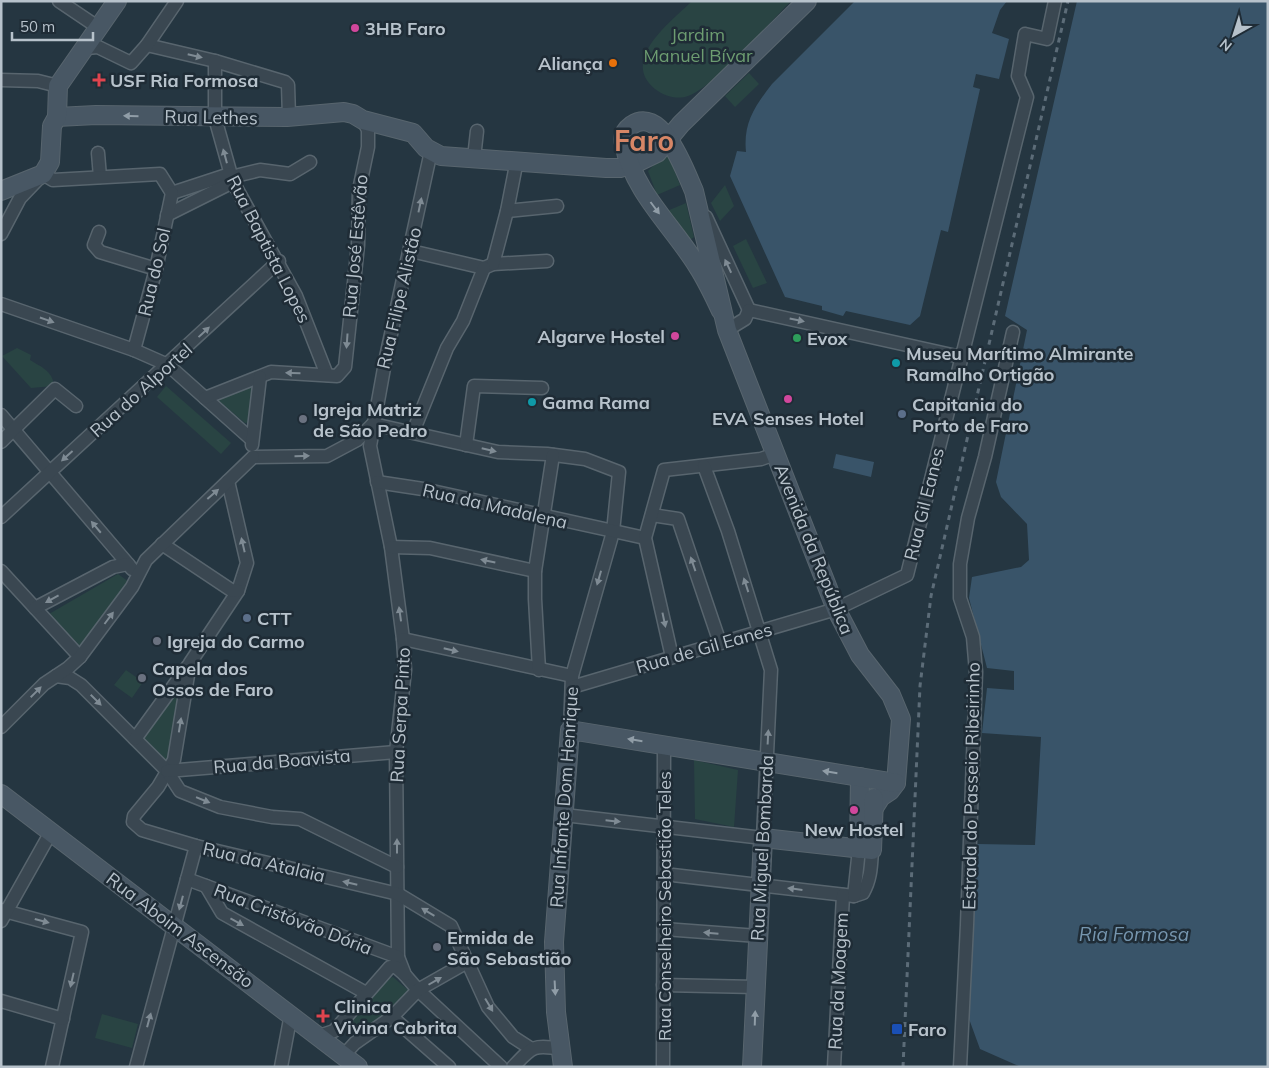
<svg xmlns="http://www.w3.org/2000/svg" width="1269" height="1068" viewBox="0 0 1269 1068" font-family="Mulish,sans-serif">
<style>
.green{fill:#294443}
.water{fill:#395469}
.lines{fill:none;stroke-linecap:round;stroke-linejoin:round}
.street-casing{stroke:#58656e;stroke-width:15}
.secondary-casing{stroke:#58656e;stroke-width:20}
.street{stroke:#3a4751;stroke-width:12}
.secondary{stroke:#485764;stroke-width:18}
.rail{stroke:#5c6c78;stroke-width:3;stroke-dasharray:5 5;stroke-linecap:butt}
.oneway{fill:#7f8b94}
.oneway2{fill:#909da7}
.hotel-dot{fill:#d1479c;stroke:#1f2c36;stroke-width:2}
.food-dot{fill:#e8710a;stroke:#1f2c36;stroke-width:2}
.health-dot{fill:#e0444e;stroke:#1f2c36;stroke-width:2}
.leisure-dot{fill:#2e9e5b;stroke:#1f2c36;stroke-width:2}
.culture-dot{fill:#0f9aa8;stroke:#1f2c36;stroke-width:2}
.service-dot{fill:#5c6f8a;stroke:#1f2c36;stroke-width:2}
.worship-dot{fill:#6b7280;stroke:#1f2c36;stroke-width:2}
.transit-dot{fill:#1a4fb4;stroke:#1f2c36;stroke-width:2}
.labels{text-anchor:middle;dominant-baseline:central;stroke-width:5;stroke-linejoin:round;paint-order:stroke}
.poi-label{font-size:18px;font-weight:bold;fill:#b7c2cb;stroke:#1f2c36;text-anchor:start}
.park-label{font-size:18px;fill:#6d9d71;stroke:#1f2c36}
.street-label{font-size:18px;fill:#b7c2cb;stroke:#1f2c36}
.water-label{font-size:19px;font-style:italic;fill:#7696af;stroke:#1f2c36}
.town-label{font-size:28px;font-weight:bold;fill:#d78666;stroke:#1f2c36}
</style>
<rect width="100%" height="100%" fill="#253641"/>
<g class="green">
<path d="M692 1H791C768 24 714 87 688 96 677 100 664 96 655 89 619 60 672 21 692 1Z"/>
<polygon points="749,73 759,84 735,107 725,96"/>
<polygon points="667,152 680,185 657,195 648,171"/>
<polygon points="725,185 734,206 720,221 711,203"/>
<polygon points="686,203 694,237 690,240 667,211"/>
<polygon points="746,239 767,283 753,288 733,246"/>
<path d="M17 348 31 355 30 360C41 367 53 371 54 386L31 388 2 356Z"/>
<polygon points="166,386 231,443 221,454 157,397"/>
<polygon points="252,386 256,392 251,422 245,423 219,401 221,395"/>
<polygon points="118,574 129,582 80,646 49,614"/>
<polygon points="126,670 143,682 132,698 114,685"/>
<polygon points="180,686 169,756 166,762 143,739"/>
<polygon points="694,760 738,770 734,827 695,819"/>
<polygon points="393,977 409,991 392,1017 356,1035 346,1032 345,1027 387,978"/>
<polygon points="102,1014 138,1024 132,1048 95,1038"/>
</g>
<g class="water">
<path d="M855 1H1007L1000 10 992 33 1009 39 999 79 976 74 973 87 980 89 948 232 941 230 920 316 910 325 846 311 843 316 822 310V306L785 297 730 176 737 151 746 152C743 123 755 106 772 84Z"/>
<polygon points="1077,1 1268,1 1268,1067 1021,1067 980,1049 968,1016 977,844 1035,845 1041,737 982,733 987,688 1014,690 1014,671 987,668 969,598 972,577 1021,567 1029,560 1027,524 1001,497 996,482 1027,330 1005,316"/>
<polygon points="836,454 874,462 871,477 833,468"/>
</g>
<g class="lines">
<g class="street-casing">
<g id="street">
<polyline points="59,1 99,28"/>
<polyline points="147,45 215,61 285,82 288,85 289,117"/>
<polyline points="86,48 98,47 131,63 147,45 177,1"/>
<polyline points="215,61 215,118 233,182 296,296 327,375"/>
<polyline points="1,80 38,81 58,86"/>
<polyline points="431,151 386,357 370,446 391,547 403,639 405,670 396,752 398,957 405,975 418,990 501,1067"/>
<polyline points="98,153 100,177"/>
<polyline points="474,158 477,131"/>
<polyline points="231,177 260,170 290,174 310,162"/>
<polyline points="172,193 230,174"/>
<polyline points="507,211 557,206"/>
<polyline points="167,215 233,182"/>
<polyline points="706,217 749,310"/>
<polyline points="99,232 94,245 100,252 156,269"/>
<polyline points="1,234 20,198 43,174 53,180 160,174 172,193"/>
<polyline points="411,251 484,268 493,264 547,261"/>
<polyline points="493,264 507,211 517,160"/>
<polyline points="1,304 134,350 168,365 251,439"/>
<polyline points="749,310 961,357"/>
<polyline points="727,330 745,319 749,310"/>
<polyline points="134,350 156,269 172,193"/>
<polyline points="205,398 271,372 337,376 345,367 358,245 359,190 368,147 368,130 363,120"/>
<polyline points="1,415 128,564"/>
<polyline points="373,424 498,452 547,454 585,459 619,472 613,532 572,676 570,730"/>
<polyline points="413,432 447,348 463,321 484,268"/>
<polyline points="1,442 55,389 76,406"/>
<polyline points="252,445 260,377"/>
<polyline points="466,445 474,386 542,388"/>
<polyline points="253,457 327,456 357,440 373,424"/>
<polyline points="228,481 247,563 238,591 190,663 174,760 158,787 134,816 133,822 142,830 196,846 398,894 451,926 488,1007 513,1037 530,1048"/>
<polyline points="377,482 423,489 645,538"/>
<polyline points="652,515 678,519 720,643"/>
<polyline points="1,517 279,261"/>
<polyline points="162,544 231,590 238,591"/>
<polyline points="391,547 430,548 535,571"/>
<polyline points="1,571 80,657"/>
<polyline points="35,608 113,567 128,564 132,569"/>
<polyline points="403,639 572,676"/>
<polyline points="672,657 645,538 664,470 761,459 775,454"/>
<polyline points="539,670 535,599 535,571 553,455"/>
<polyline points="56,676 70,678 81,685 167,771 180,791 220,807 272,817 300,819 397,867"/>
<polyline points="572,687 836,609 907,575 1027,97 1018,76 1025,34 1047,39 1055,1"/>
<polyline points="1,727 44,684 68,668 80,657 132,587 146,560 253,457"/>
<polyline points="135,739 188,666"/>
<polyline points="167,771 396,752"/>
<polyline points="564,815 763,838 771,670 728,531 704,466"/>
<path d="M664 874 854 896 863 893C871 879 871 866 872 850"/>
<polyline points="187,879 398,957"/>
<polyline points="206,886 222,913 366,993"/>
<polyline points="854,896 859,849"/>
<polyline points="1,910 82,932 52,1067"/>
<polyline points="1,921 51,832"/>
<polyline points="664,929 758,936"/>
<polyline points="663,985 756,987"/>
<polyline points="1,1001 63,1019"/>
<polyline points="392,1017 449,1067"/>
<polyline points="319,1036 334,1031 390,967 396,967 405,975"/>
<polyline points="344,1055 355,1043 392,1017 418,990 469,961"/>
<polyline points="136,1067 196,846"/>
<polyline points="281,1067 291,1014"/>
<path d="M513 1067C532 1047 533 1044 561 1049"/>
<polyline points="663,1067 664,745"/>
<polyline points="834,1067 843,895"/>
<polyline points="960,1067 967,925 976,672 973,637 960,598 960,564 968,518 985,457 1013,332"/>
</g>
</g>
<g class="secondary-casing">
<g id="secondary">
<polyline points="57,117 96,115 287,117 344,112 353,114 363,120 413,133 426,148 441,156 606,168 620,168 631,164"/>
<polyline points="632,165 657,153 681,124 807,1"/>
<polyline points="1,191 43,174 50,162 52,126 57,117 58,86 117,1"/>
<path d="M721 311C714 296 707 281 698 267 673 226 634 193 624 144 622 136 625 130 632 125 662 105 685 171 694 191L727 330 836 609 860 655 891 695 901 719 896 783 890 791 881 797 874 808"/>
<polyline points="1,794 358,1067"/>
<polyline points="859,849 860,777"/>
<polyline points="563,1067 556,1012 554,942 570,730 896,783"/>
<polyline points="752,1067 763,838 872,850 874,798"/>
</g>
</g>
<use href="#street" class="street"/>
<use href="#secondary" class="secondary"/>
<polyline class="rail" points="903,1067 920,686 931,596 1068,1"/>
</g>
<defs><path id="oneway-solid" d="M-6-.8H1V-3.2L6.5 0L1 3.2V.8H-6Z" transform="scale(1.25)"/></defs>
<g class="oneway">
<use href="#oneway-solid" transform="translate(195 56) rotate(13)"/>
<use href="#oneway-solid" transform="translate(225 156) rotate(-105)"/>
<use href="#oneway-solid" transform="translate(420 205) rotate(-78)"/>
<use href="#oneway-solid" transform="translate(728 266) rotate(-115)"/>
<use href="#oneway-solid" transform="translate(47 320) rotate(19)"/>
<use href="#oneway-solid" transform="translate(797 320) rotate(12)"/>
<use href="#oneway-solid" transform="translate(204 332) rotate(-43)"/>
<use href="#oneway-solid" transform="translate(347 341) rotate(94)"/>
<use href="#oneway-solid" transform="translate(293 373) rotate(-178)"/>
<use href="#oneway-solid" transform="translate(489 450) rotate(13)"/>
<use href="#oneway-solid" transform="translate(67 456) rotate(138)"/>
<use href="#oneway-solid" transform="translate(302 456) rotate(-1)"/>
<use href="#oneway-solid" transform="translate(213 494) rotate(-41)"/>
<use href="#oneway-solid" transform="translate(96 527) rotate(-130)"/>
<use href="#oneway-solid" transform="translate(243 545) rotate(-103)"/>
<use href="#oneway-solid" transform="translate(488 561) rotate(-168)"/>
<use href="#oneway-solid" transform="translate(693 564) rotate(-109)"/>
<use href="#oneway-solid" transform="translate(599 578) rotate(106)"/>
<use href="#oneway-solid" transform="translate(746 585) rotate(-108)"/>
<use href="#oneway-solid" transform="translate(52 599) rotate(151)"/>
<use href="#oneway-solid" transform="translate(400 614) rotate(-98)"/>
<use href="#oneway-solid" transform="translate(109 618) rotate(-53)"/>
<use href="#oneway-solid" transform="translate(664 620) rotate(78)"/>
<use href="#oneway-solid" transform="translate(451 650) rotate(13)"/>
<use href="#oneway-solid" transform="translate(36 692) rotate(-45)"/>
<use href="#oneway-solid" transform="translate(96 700) rotate(45)"/>
<use href="#oneway-solid" transform="translate(180 725) rotate(-81)"/>
<use href="#oneway-solid" transform="translate(768 737) rotate(-87)"/>
<use href="#oneway-solid" transform="translate(203 800) rotate(22)"/>
<use href="#oneway-solid" transform="translate(613 821) rotate(6)"/>
<use href="#oneway-solid" transform="translate(397 846) rotate(-90)"/>
<use href="#oneway-solid" transform="translate(350 883) rotate(-167)"/>
<use href="#oneway-solid" transform="translate(795 889) rotate(-173)"/>
<use href="#oneway-solid" transform="translate(181 903) rotate(105)"/>
<use href="#oneway-solid" transform="translate(428 912) rotate(-149)"/>
<use href="#oneway-solid" transform="translate(42 921) rotate(15)"/>
<use href="#oneway-solid" transform="translate(237 922) rotate(29)"/>
<use href="#oneway-solid" transform="translate(711 933) rotate(-175)"/>
<use href="#oneway-solid" transform="translate(72 980) rotate(103)"/>
<use href="#oneway-solid" transform="translate(435 981) rotate(-30)"/>
<use href="#oneway-solid" transform="translate(489 1005) rotate(59)"/>
<use href="#oneway-solid" transform="translate(149 1020) rotate(-75)"/>
</g>
<g class="oneway2">
<use href="#oneway-solid" transform="translate(131 116) rotate(-179)"/>
<use href="#oneway-solid" transform="translate(655 208) rotate(53)"/>
<use href="#oneway-solid" transform="translate(635 740) rotate(-171)"/>
<use href="#oneway-solid" transform="translate(830 772) rotate(-171)"/>
<use href="#oneway-solid" transform="translate(555 988) rotate(87)"/>
<use href="#oneway-solid" transform="translate(755 1018) rotate(-88)"/>
</g>
<g class="hotel-dot">
<circle cx="355" cy="28" r="5"/>
<circle cx="675" cy="336" r="5"/>
<circle cx="788" cy="399" r="5"/>
<circle cx="854" cy="810" r="5"/>
</g>
<circle class="food-dot" cx="613" cy="63" r="5"/>
<g class="health-dot">
<path d="M96.5 72.5h5v5h5v5h-5v5h-5v-5h-5v-5h5z"/>
<path d="M320.5 1008.5h5v5h5v5h-5v5h-5v-5h-5v-5h5z"/>
</g>
<circle class="leisure-dot" cx="797" cy="338" r="5"/>
<g class="culture-dot">
<circle cx="896" cy="363" r="5"/>
<circle cx="532" cy="402" r="5"/>
</g>
<g class="service-dot">
<circle cx="902" cy="414" r="5"/>
<circle cx="247" cy="618" r="5"/>
</g>
<g class="worship-dot">
<circle cx="303" cy="419" r="5"/>
<circle cx="157" cy="641" r="5"/>
<circle cx="142" cy="678" r="5"/>
<circle cx="437" cy="947" r="5"/>
</g>
<rect class="transit-dot" x="891" y="1023" width="12" height="12" rx="2.5"/>
<g class="labels">
<g class="poi-label">
<text x="365" y="28">3HB Faro</text>
<text x="603" y="63" text-anchor="end">Aliança</text>
<text x="110" y="80">USF Ria Formosa</text>
<text x="665" y="336" text-anchor="end">Algarve Hostel</text>
<text x="807" y="338">Evox</text>
<text x="906" y="353">Museu Marítimo Almirante<tspan x="906" dy="21">Ramalho Ortigão</tspan></text>
<text x="542" y="402">Gama Rama</text>
<text x="912" y="404">Capitania do<tspan x="912" dy="21">Porto de Faro</tspan></text>
<text x="313" y="409">Igreja Matriz<tspan x="313" dy="21">de São Pedro</tspan></text>
<text x="788" y="418" text-anchor="middle">EVA Senses Hotel</text>
<text x="257" y="618">CTT</text>
<text x="167" y="641">Igreja do Carmo</text>
<text x="152" y="668">Capela dos<tspan x="152" dy="21">Ossos de Faro</tspan></text>
<text x="854" y="829" text-anchor="middle">New Hostel</text>
<text x="447" y="937">Ermida de<tspan x="447" dy="21">São Sebastião</tspan></text>
<text x="334" y="1006">Clinica<tspan x="334" dy="21">Vivina Cabrita</tspan></text>
<text x="908" y="1029">Faro</text>
</g>
<g class="park-label">
<text x="698" y="34">Jardim<tspan x="698" dy="21">Manuel Bívar</tspan></text>
</g>
<g class="street-label">
<text transform="translate(211 117) rotate(1)">Rua Lethes</text>
<text transform="translate(355 246) rotate(-85)">Rua José Estêvão</text>
<text transform="translate(269 249) rotate(63)">Rua Baptista Lopes</text>
<text transform="translate(154 272) rotate(-77)">Rua do Sol</text>
<text transform="translate(399 298) rotate(-77)">Rua Filipe Alistão</text>
<text transform="translate(141 390) rotate(-42)">Rua do Alportel</text>
<text transform="translate(924 504) rotate(-76)">Rua Gil Eanes</text>
<text transform="translate(495 506) rotate(13)">Rua da Madalena</text>
<text transform="translate(814 549) rotate(68)">Avenida da República</text>
<text transform="translate(704 648) rotate(-16)">Rua de Gil Eanes</text>
<text transform="translate(400 715) rotate(-87)">Rua Serpa Pinto</text>
<text transform="translate(282 761) rotate(-5)">Rua da Boavista</text>
<text transform="translate(971 786) rotate(-89)">Estrada do Passeio Ribeirinho</text>
<text transform="translate(564 797) rotate(-86)">Rua Infante Dom Henrique</text>
<text transform="translate(762 848) rotate(-87)">Rua Miguel Bombarda</text>
<text transform="translate(264 862) rotate(13)">Rua da Atalaia</text>
<text transform="translate(664 906) rotate(-90)">Rua Conselheiro Sebastião Teles</text>
<text transform="translate(293 919) rotate(21)">Rua Cristóvão Dória</text>
<text transform="translate(180 930) rotate(37)">Rua Aboim Ascensão</text>
<text transform="translate(838 981) rotate(-87)">Rua da Moagem</text>
</g>
<g class="water-label">
<text x="1134" y="934">Ria Formosa</text>
</g>
<g class="town-label">
<text x="644" y="140">Faro</text>
</g>
</g>
<rect width="1269" height="1068" fill="none" stroke="#b7c2cb" stroke-width="5"/>
<g transform="translate(1234 35) rotate(219)" stroke="#1f2c36" stroke-width="4" paint-order="stroke">
<path d="M0-4L9 19L0 12L-9 19Z" fill="#b7c2cb"/>
<text y="-8" font-size="14" font-weight="bold" text-anchor="middle" fill="#b7c2cb">N</text>
</g>
<path d="M12 32v8h81v-8" fill="none" stroke="#b7c2cb" stroke-width="2.5"/>
<text x="20" y="32" font-size="15" fill="#b7c2cb" stroke="#1f2c36" stroke-width="4" paint-order="stroke">50 m</text>
</svg>
